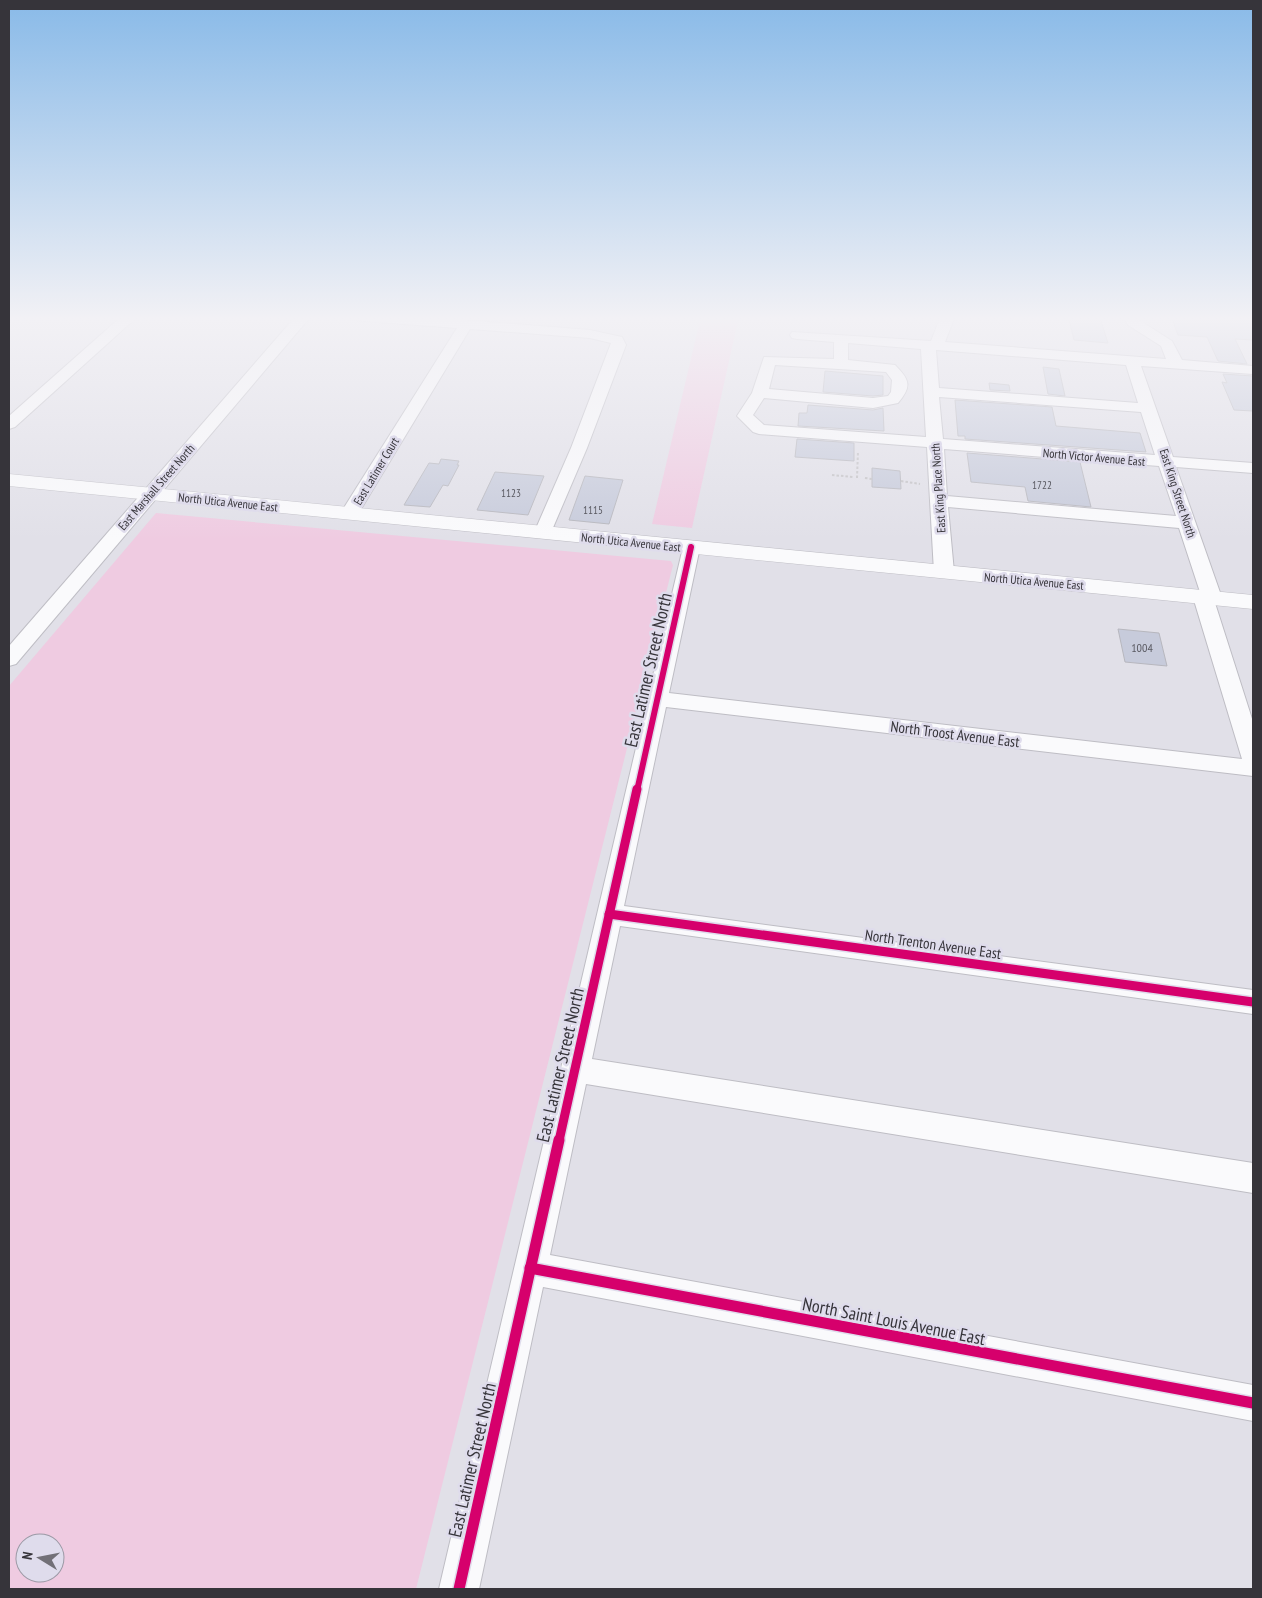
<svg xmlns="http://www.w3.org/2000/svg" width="1262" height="1598" viewBox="0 0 1262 1598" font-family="'PT Sans Narrow',sans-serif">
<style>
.green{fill:#efcbe1;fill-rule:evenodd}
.building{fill:#c7cbdb;stroke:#b7b7be}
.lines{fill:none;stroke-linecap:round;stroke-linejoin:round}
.minor-casing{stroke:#bebdc4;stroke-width:2}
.major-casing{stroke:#bebdc4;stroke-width:1}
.path{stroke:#c3c2c5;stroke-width:2;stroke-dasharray:2.5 2;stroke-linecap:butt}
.minor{fill:#fafafc;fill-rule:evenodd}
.major{fill:#fafafc;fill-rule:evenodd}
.cycleway-far2-casing{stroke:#dfdcec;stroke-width:9}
.cycleway-far1-casing{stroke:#dfdcec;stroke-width:12}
.cycleway-casing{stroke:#dfdcec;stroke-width:14}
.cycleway-far2{stroke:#d6006c;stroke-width:6}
.cycleway-far1{stroke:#d6006c;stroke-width:9}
.cycleway{stroke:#d6006c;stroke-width:11}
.labels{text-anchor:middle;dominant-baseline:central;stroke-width:5;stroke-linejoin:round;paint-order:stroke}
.far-number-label{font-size:11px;fill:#5a5a62}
.far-street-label{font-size:12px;fill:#36343a;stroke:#dfdcec}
.number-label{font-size:12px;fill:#5a5a62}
.street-label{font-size:15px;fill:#36343a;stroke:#dfdcec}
.near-street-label{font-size:18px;fill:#36343a;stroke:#dfdcec}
</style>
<rect width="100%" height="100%" fill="#e1e0e8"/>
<g class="green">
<polygon points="701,316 739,316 692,528 652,524"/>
<path d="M156 513 671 561 673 565 416 1589H9V686ZM25 1543H55V1573H25Z"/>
</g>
<g class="building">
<polygon points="1068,316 1100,318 1108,343 1074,340"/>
<polygon points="1171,316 1253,316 1253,340 1235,339 1247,364 1218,361 1207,337 1178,335"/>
<polygon points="1043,367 1059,369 1065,396 1048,394"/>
<polygon points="825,371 883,376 883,395 873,396 823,392"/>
<polygon points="1223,374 1253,376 1253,411 1234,410 1222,382 1227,383"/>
<polygon points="989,383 1009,385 1010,391 990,390"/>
<polygon points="955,400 1052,407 1056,426 1140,433 1146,452 965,439 965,436 958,436"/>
<polygon points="808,405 873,410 883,408 884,431 798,426 799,413 807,413"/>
<polygon points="797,439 854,443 854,461 795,457"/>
<polygon points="967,453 1080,462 1091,507 1028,501 1025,487 971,482"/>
<polygon points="441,459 459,461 457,465 459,465 448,486 443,485 430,507 404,505 429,463 439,464"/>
<polygon points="872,468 900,471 901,489 872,487"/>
<polygon points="495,472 544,476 528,515 477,510"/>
<polygon points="585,476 623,480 609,524 569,520"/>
<polygon points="1118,629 1159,633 1167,666 1125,662"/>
</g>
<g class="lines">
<g class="minor-casing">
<g id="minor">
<polygon points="122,316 138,316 15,427 9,429 9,416"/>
<polygon points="296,316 311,316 16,664 9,666 9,646"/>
<polygon points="344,316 412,316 590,330 622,337 626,345 587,448 549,537 537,537 534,533 571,448 611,343 590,338 470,329 358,514 355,518 343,518 340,514 457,328 351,320"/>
<path d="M941 316H955L945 342 1166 359 1161 346 1128 325 1124 316H1138L1139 320 1172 341 1182 360 1253 366V374L1141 366 1173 457 1253 463V473L1176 467 1222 598 1215 603 1253 722V776L666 707 624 906 1253 990V1014L620 926 592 1059 1253 1163V1193L586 1084 550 1255 1253 1385V1421L543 1287 479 1589H439L684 543H698L700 547 669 693 1242 759 1193 597 1200 592 1179 528 948 507 954 572 951 576H937L934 572 927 447 759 434 753 432 737 416 752 393 764 357 834 359V342L797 339 792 338 790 335 792 332 931 341ZM848 343 921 349 926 437 764 425 753 415 764 398 873 408 898 403C912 386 910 380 895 365L848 360ZM936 350 1126 365 1138 403 939 388ZM775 365 886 372 892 380 891 392 888 396 873 398 769 389ZM939 397 1141 412 1155 455 943 439ZM944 449 1159 466 1176 516 947 496Z"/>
</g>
</g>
<g class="major-casing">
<polygon id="major" points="9,474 1253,595 1253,609 9,486"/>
</g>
<g class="path">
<polyline points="832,475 853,477"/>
<polyline points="857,478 858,451"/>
<polyline points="865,478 872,479"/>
<polyline points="901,481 920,484"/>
</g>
<use href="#minor" class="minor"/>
<use href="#major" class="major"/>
<g class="cycleway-far2-casing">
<polyline id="cycleway-far2" points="637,791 691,547"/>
</g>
<g class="cycleway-far1-casing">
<g id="cycleway-far1">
<polyline points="609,914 1253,1002"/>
<polyline points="559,1141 637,789"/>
</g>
</g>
<g class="cycleway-casing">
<g id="cycleway">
<polyline points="530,1268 1253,1403"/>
<polyline points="459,1589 559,1140"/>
</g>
</g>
<use href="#cycleway-far2" class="cycleway-far2"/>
<use href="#cycleway-far1" class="cycleway-far1"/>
<use href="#cycleway" class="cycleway"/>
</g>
<linearGradient id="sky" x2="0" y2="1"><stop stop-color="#89bae8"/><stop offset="0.59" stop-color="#f2f1f5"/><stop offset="1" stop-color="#f2f1f5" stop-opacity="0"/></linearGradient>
<rect width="1262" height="540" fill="url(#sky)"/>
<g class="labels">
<g class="far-number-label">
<text x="1042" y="485">1722</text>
<text x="511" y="493">1123</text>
<text x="593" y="510">1115</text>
</g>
<g class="far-street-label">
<text transform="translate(1094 457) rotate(5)">North Victor Avenue East</text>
<text transform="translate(376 471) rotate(-59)">East Latimer Court</text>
<text transform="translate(156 487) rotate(-49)">East Marshall Street North</text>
<text transform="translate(938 488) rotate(-94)">East King Place North</text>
<text transform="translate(1178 493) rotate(72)">East King Street North</text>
<text transform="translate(228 502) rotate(6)">North Utica Avenue East</text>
<text transform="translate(631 542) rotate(6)">North Utica Avenue East</text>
<text transform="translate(1034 581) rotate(5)">North Utica Avenue East</text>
</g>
<g class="number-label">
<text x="1142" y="647">1004</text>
</g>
<g class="street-label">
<text transform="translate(955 734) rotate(7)">North Troost Avenue East</text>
<text transform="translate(933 944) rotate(8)">North Trenton Avenue East</text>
</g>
<g class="near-street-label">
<text transform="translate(648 670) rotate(-77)">East Latimer Street North</text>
<text transform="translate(560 1065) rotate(-77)">East Latimer Street North</text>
<text transform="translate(894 1321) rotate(11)">North Saint Louis Avenue East</text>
<text transform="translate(472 1460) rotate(-77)">East Latimer Street North</text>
</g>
</g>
<rect width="1262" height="1598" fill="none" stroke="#36343a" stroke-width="20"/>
<g transform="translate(40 1558) rotate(280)"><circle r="24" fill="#dfdcec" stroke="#9b99a5"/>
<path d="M0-4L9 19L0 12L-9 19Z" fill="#727077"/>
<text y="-8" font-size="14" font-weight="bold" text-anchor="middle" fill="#36343a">N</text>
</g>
</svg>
